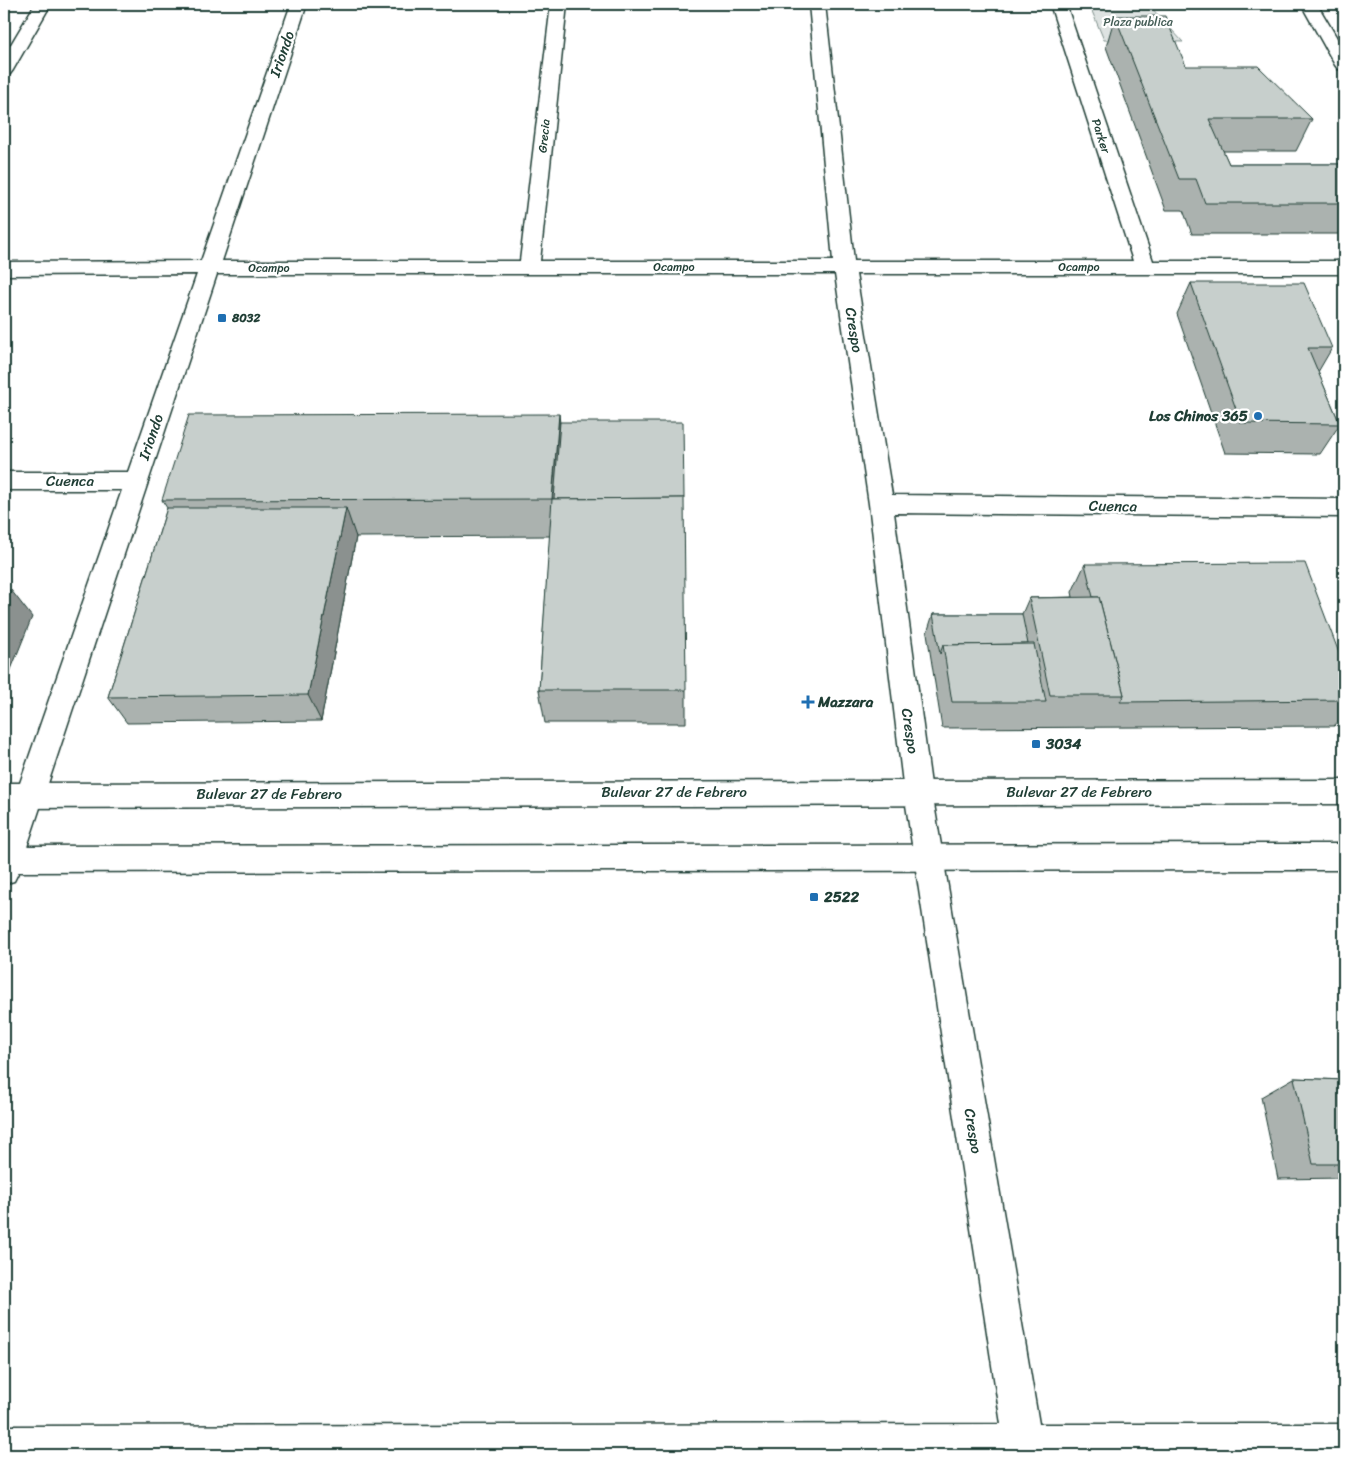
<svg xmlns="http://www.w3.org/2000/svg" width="1348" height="1459" viewBox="0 0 1348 1459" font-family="Sriracha,sans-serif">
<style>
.green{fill:#dee3e2;stroke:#7e908b}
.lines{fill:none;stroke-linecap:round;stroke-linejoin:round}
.street-casing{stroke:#1f3d34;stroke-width:3}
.primary-casing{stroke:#1f3d34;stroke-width:3}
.street{fill:#fff;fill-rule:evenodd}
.primary{fill:#fff;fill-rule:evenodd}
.wall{fill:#abb2af;stroke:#1f3d34}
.shaded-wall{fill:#8b918f;stroke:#1f3d34}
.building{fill:#c7cfcc;stroke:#1f3d34}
.poi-dot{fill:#1f6fb2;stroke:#fff;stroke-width:2}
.labels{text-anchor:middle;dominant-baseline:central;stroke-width:4.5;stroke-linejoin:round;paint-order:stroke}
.far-park-label{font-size:12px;fill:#455e57;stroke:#fff}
.far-street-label{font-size:12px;fill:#1f3d34;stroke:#fff}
.far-poi-label{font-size:12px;font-weight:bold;fill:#1f3d34;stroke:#fff;text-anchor:start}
.street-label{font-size:15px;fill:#1f3d34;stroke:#fff}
.poi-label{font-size:15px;font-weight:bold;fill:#1f3d34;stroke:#fff;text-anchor:start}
</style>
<rect width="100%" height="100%" fill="#fff"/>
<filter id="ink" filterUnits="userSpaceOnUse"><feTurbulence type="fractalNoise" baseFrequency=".02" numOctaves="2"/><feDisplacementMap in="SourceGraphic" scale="10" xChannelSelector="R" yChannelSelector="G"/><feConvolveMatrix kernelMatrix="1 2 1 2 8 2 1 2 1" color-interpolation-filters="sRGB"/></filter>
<g filter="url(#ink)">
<polygon class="green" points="1089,4 1148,4 1183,42 1104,40"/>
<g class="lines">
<g class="street-casing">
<g id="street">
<polygon points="35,4 51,4 13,70 10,74 4,75 4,56"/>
<polygon points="291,4 307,4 222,261 520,261 551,4 567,4 540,261 833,261 809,4 825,4 854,261 1133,261 1050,4 1066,4 1153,261 1344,261 1344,274 856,274 892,495 1344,499 1344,517 894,513 932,792 1039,1424 1344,1424 1344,1455 4,1455 4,1426 1001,1424 904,792 869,504 835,274 217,274 19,871 14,881 4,884 4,829 122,490 4,490 4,472 128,472 197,274 4,275 4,262 201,261"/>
<polygon points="1301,4 1317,4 1344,50 1344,70 1338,69 1335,65"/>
</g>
</g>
<g class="primary-casing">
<g id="primary">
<polygon points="1344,780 1344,804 4,808 4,783"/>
<polygon points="1344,844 1344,870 4,872 4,846"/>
</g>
</g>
<use href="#street" class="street"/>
<use href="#primary" class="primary"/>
</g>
<g class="wall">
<polygon points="1115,16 1186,66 1312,119 1296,151 1223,151 1229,164 1344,164 1344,234 1192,234 1183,210 1166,210 1106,47"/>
<polygon points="1191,283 1332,348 1318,372 1340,424 1320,454 1225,453 1177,314"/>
<polygon points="560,422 686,690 686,723 545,723 539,690 550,536 356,537 321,721 127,723 108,697 167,508 162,500"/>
<polygon points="1085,564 1344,666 1344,715 1334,726 942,728 927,633 933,614 1022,614 1029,598 1073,597 1072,592"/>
<polygon points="1294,1078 1344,1080 1344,1178 1278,1179 1261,1097"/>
</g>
<g class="shaded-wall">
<polygon points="559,414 563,452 559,507 552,499"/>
<polygon points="346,508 356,537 321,721 308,695"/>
<polygon points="11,590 32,617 4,687 4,606"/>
</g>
<g class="building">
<polygon points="1115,16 1165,16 1186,66 1258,66 1312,119 1209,119 1229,164 1344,164 1344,203 1205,203 1196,179 1179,179"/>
<polygon points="1191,283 1304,283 1332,348 1308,348 1340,424 1241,423"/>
<polygon points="559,414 552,499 162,500 189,415"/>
<polygon points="560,422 683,422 684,498 554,499"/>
<polygon points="684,498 686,690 539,690 552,499"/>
<polygon points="167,508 346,508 308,695 108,697"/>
<polygon points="1305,563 1344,666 1344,700 1120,702 1124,695 1099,597 1093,597 1085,564"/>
<polygon points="11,590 4,606 4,591"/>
<polygon points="1099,597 1124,695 1050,695 1029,598"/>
<polygon points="933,614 1022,614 1028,644 943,645 940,654"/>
<polygon points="1034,644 1046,702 952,702 943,645"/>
<polygon points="1294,1078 1344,1080 1344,1164 1313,1164"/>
</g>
</g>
<g class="poi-dot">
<rect x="217" y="313" width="10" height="10" rx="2.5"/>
<circle cx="1258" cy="416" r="5"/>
<path d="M805.5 694.5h5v5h5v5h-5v5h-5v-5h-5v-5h5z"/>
<rect x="1031" y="739" width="10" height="10" rx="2.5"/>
<rect x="809" y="892" width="10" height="10" rx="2.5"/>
</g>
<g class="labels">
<g class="far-park-label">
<text x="1138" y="22">Plaza publica</text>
</g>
<g class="far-street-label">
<text transform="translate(544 136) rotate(-84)">Grecia</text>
<text transform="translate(1101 136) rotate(72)">Parker</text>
<text x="674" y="267">Ocampo</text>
<text x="1079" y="267">Ocampo</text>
<text x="269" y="268">Ocampo</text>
</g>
<g class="far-poi-label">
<text x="232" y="318">8032</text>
</g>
<g class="street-label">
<text transform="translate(282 54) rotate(-71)">Iriondo</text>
<text transform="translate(854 330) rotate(81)">Crespo</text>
<text transform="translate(151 437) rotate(-71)">Iriondo</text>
<text x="70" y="481">Cuenca</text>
<text transform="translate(1113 506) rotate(1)">Cuenca</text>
<text transform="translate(910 731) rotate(82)">Crespo</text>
<text x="674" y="792">Bulevar 27 de Febrero</text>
<text x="1079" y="792">Bulevar 27 de Febrero</text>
<text x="269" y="794">Bulevar 27 de Febrero</text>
<text transform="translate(973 1131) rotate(81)">Crespo</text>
</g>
<g class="poi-label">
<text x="1248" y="416" text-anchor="end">Los Chinos 365</text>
<text x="818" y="702">Mazzara</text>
<text x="1046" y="744">3034</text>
<text x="824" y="897">2522</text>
</g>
</g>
<rect width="1348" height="1459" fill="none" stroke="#fff" stroke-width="20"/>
<rect x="10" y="10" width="1328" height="1439" fill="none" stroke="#1f3d34" stroke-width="2" filter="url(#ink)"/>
</svg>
